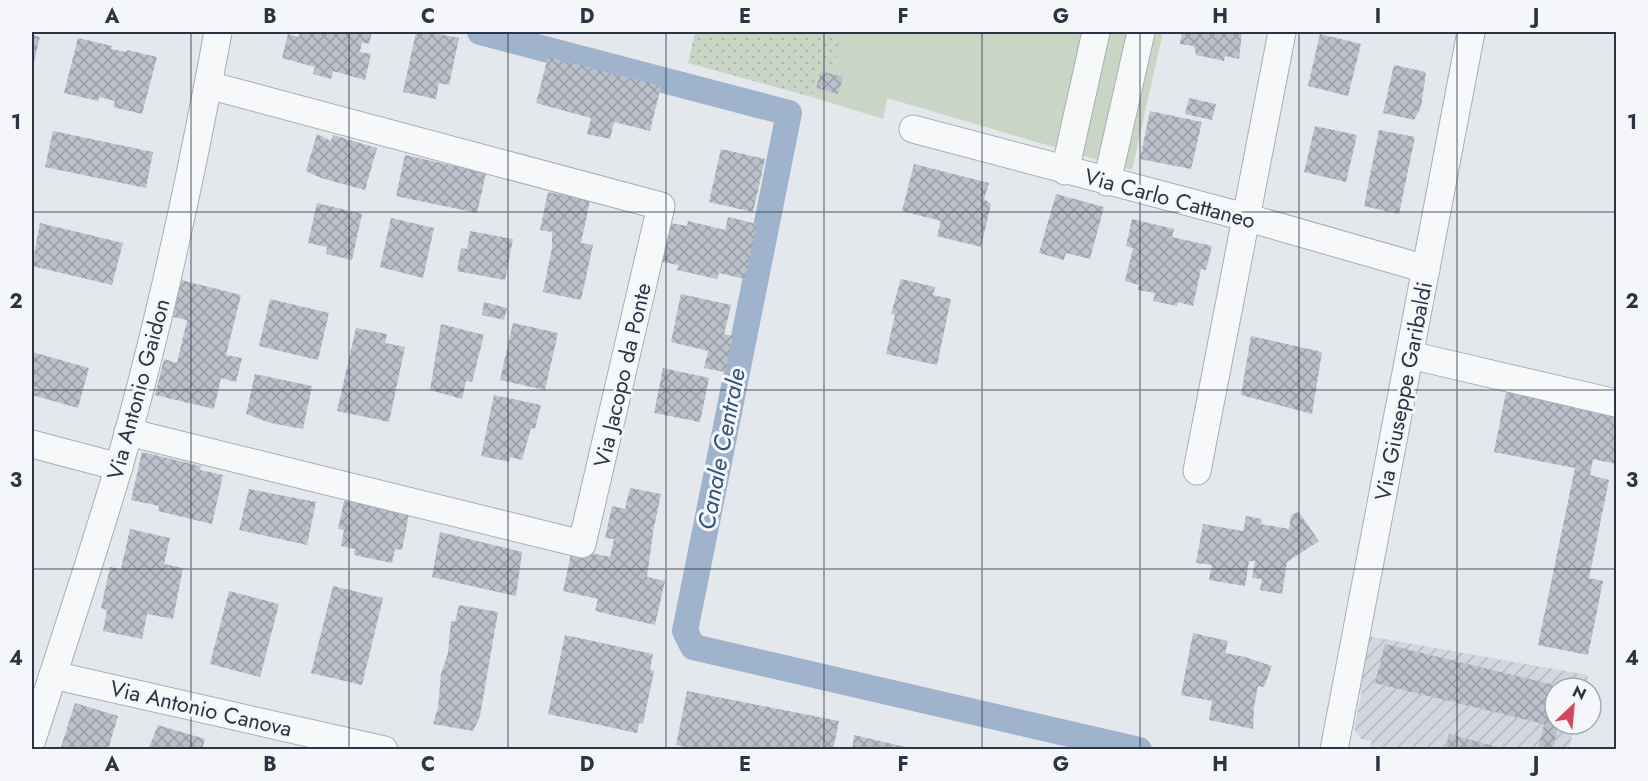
<svg xmlns="http://www.w3.org/2000/svg" width="1648" height="781" viewBox="0 0 1648 781" font-family="Jost,sans-serif">
<style>
.industrial{fill:url(#industrial-furrows)}
.green{fill:#c9d6c5}
.park{fill:url(#park-dots)}
.lines{fill:none;stroke-linecap:round;stroke-linejoin:round}
.canal{stroke:#9fb4cc;stroke-width:26}
.building{fill:url(#building-cross-hatch)}
.minor-casing{stroke:#a9aeb7;stroke-width:29}
.minor{stroke:#f7f8fa;stroke-width:27}
.grid{fill:none;stroke:#2b3445;stroke-width:1.5;stroke-opacity:0.55}
.labels{text-anchor:middle;dominant-baseline:central;stroke-width:6;stroke-linejoin:round;paint-order:stroke}
.street-label{font-size:22px;fill:#2b3445;stroke:#f4f6f9}
.water-label{font-size:24px;font-style:italic;fill:#34527a;stroke:#f4f6f9}
.neatline{fill:none;stroke:#2b3445;stroke-width:2}
.grid-label{font-size:20px;text-anchor:middle;font-weight:bold;fill:#2b3445}
</style>
<defs>
<pattern id="industrial-furrows" width="10" height="10" patternUnits="userSpaceOnUse" patternTransform="scale(1.5)"><rect width="10" height="10" fill="#d2d6de"/><path d="M-1 1l2-2M0 10L10 0M9 11l2-2" fill="none" stroke="#b4b8c0"/></pattern>
<pattern id="park-dots" width="8" height="8" patternUnits="userSpaceOnUse" patternTransform="scale(1.5)"><rect width="8" height="8" fill="#c9d6c5"/><path d="M2 2h.1M6 6h.1" fill="none" stroke="#adb8ab" stroke-width="1.8" stroke-linecap="round"/></pattern>
<pattern id="building-cross-hatch" width="8" height="8" patternUnits="userSpaceOnUse" patternTransform="scale(1.5)"><rect width="8" height="8" fill="#bbc0ca"/><path d="M0 0l8 8M0 8l8-8" fill="none" stroke="#989da6"/></pattern>
</defs>
<rect width="100%" height="100%" fill="#e4e7ec"/>
<polygon class="industrial" points="1367,636 1588,675 1585,688 1555,688 1555,724 1575,724 1569,749 1370,749 1371,741 1361,739 1354,729 1362,691 1358,690"/>
<polygon class="green" points="843,32 1163,32 1132,170 887,98 883,119 812,97 821,67 834,70"/>
<polygon class="park" points="695,32 843,32 834,70 821,67 812,97 688,63"/>
<g class="lines">
<polyline class="canal" points="480,32 789,113 685,631 693,647 1139,750"/>
</g>
<g class="building">
<polygon points="300,32 372,32 369,44 362,42 360,52 371,54 365,80 333,71 331,79 313,74 315,67 282,58 288,34 299,37"/>
<polygon points="416,32 428,32 459,38 449,85 439,83 436,99 403,92"/>
<polygon points="1182,32 1242,32 1239,59 1225,56 1224,61 1196,55 1194,46 1180,44"/>
<polygon points="1320,34 1361,44 1348,96 1308,86"/>
<polygon points="32,35 40,37 32,70"/>
<polygon points="78,38 112,46 111,49 126,52 127,50 157,57 142,114 113,107 115,101 99,97 98,101 64,93"/>
<polygon points="548,57 661,86 650,131 614,122 610,139 587,134 591,118 536,103"/>
<polygon points="1394,65 1426,72 1421,107 1414,120 1383,113"/>
<polygon points="821,71 843,77 838,94 816,88"/>
<polygon points="1189,98 1216,104 1212,120 1185,114"/>
<polygon points="1150,111 1202,122 1191,169 1140,159"/>
<polygon points="1315,126 1357,135 1346,182 1304,172"/>
<polygon points="1379,130 1415,137 1399,214 1364,206"/>
<polygon points="53,131 153,152 146,188 45,167"/>
<polygon points="317,134 331,141 333,135 377,148 365,190 321,178 306,171"/>
<polygon points="721,149 765,159 753,212 709,202"/>
<polygon points="405,155 486,173 477,213 396,196"/>
<polygon points="914,164 989,183 984,199 991,204 981,247 937,236 941,221 902,211"/>
<polygon points="548,192 590,200 581,243 593,245 581,300 543,292 552,248 552,232 540,230"/>
<polygon points="1056,194 1104,207 1090,259 1066,253 1064,260 1039,253"/>
<polygon points="317,203 362,214 352,260 326,254 327,247 308,243"/>
<polygon points="728,217 757,224 745,279 719,273 717,279 677,270 679,265 662,262 671,223 687,226 688,221 725,230"/>
<polygon points="391,218 434,228 423,278 380,267"/>
<polygon points="1132,219 1174,229 1172,237 1212,246 1206,270 1201,269 1193,306 1178,302 1177,306 1153,301 1155,293 1138,290 1139,285 1125,281 1133,248 1126,246"/>
<polygon points="40,223 123,243 112,285 32,266"/>
<polygon points="470,231 513,239 505,280 457,271 461,248 467,249"/>
<polygon points="901,279 935,287 933,295 951,299 937,365 886,354 895,315 891,314"/>
<polygon points="181,280 241,295 226,355 242,358 236,382 221,378 214,409 155,395 164,359 177,363 187,320 173,317"/>
<polygon points="681,294 731,305 724,334 733,336 725,372 704,368 708,351 671,342"/>
<polygon points="270,299 329,313 318,360 259,346"/>
<polygon points="484,302 507,308 504,320 482,315"/>
<polygon points="513,323 558,333 545,390 500,380"/>
<polygon points="441,324 484,335 472,382 466,381 462,399 430,390"/>
<polygon points="356,328 387,334 385,343 405,347 389,422 337,411"/>
<polygon points="1251,336 1322,352 1312,414 1241,395"/>
<polygon points="32,352 89,368 78,408 32,395"/>
<polygon points="663,368 709,378 700,422 654,413"/>
<polygon points="255,374 312,386 303,429 271,423 246,414"/>
<polygon points="1506,392 1616,415 1616,464 1593,459 1590,475 1609,480 1589,578 1603,581 1588,655 1538,645 1575,468 1494,452"/>
<polygon points="494,395 541,405 535,429 531,428 522,460 510,457 509,462 481,456"/>
<polygon points="142,452 201,466 200,470 223,475 212,524 158,511 159,506 131,500"/>
<polygon points="630,488 661,494 653,532 647,577 665,581 655,625 595,611 598,599 563,591 572,549 610,557 614,539 605,538 612,506 625,509"/>
<polygon points="249,489 316,502 307,545 239,530"/>
<polygon points="344,501 401,509 409,514 402,550 395,549 392,563 354,555 355,549 341,546 344,530 338,529"/>
<polygon points="1298,511 1319,541 1287,562 1282,594 1260,590 1262,579 1252,578 1255,561 1249,561 1245,586 1209,580 1212,565 1196,563 1203,524 1243,531 1246,516 1262,519 1261,524 1289,529 1291,516"/>
<polygon points="130,529 170,538 164,564 183,568 173,619 147,614 142,639 103,631 107,610 101,608 110,567 121,569"/>
<polygon points="440,532 522,552 516,596 432,577"/>
<polygon points="333,586 383,598 362,685 311,673"/>
<polygon points="229,591 279,604 260,677 210,664"/>
<polygon points="459,605 498,612 480,716 473,731 433,724 438,708 441,674 448,653 451,621 455,622"/>
<polygon points="1193,633 1228,641 1225,653 1245,657 1272,666 1264,687 1258,686 1254,707 1253,729 1209,720 1212,701 1181,695"/>
<polygon points="565,635 653,654 650,670 654,671 643,724 639,723 637,733 548,714"/>
<polygon points="1385,644 1562,687 1555,688 1555,724 1558,724 1553,750 1538,750 1544,724 1375,683"/>
<polygon points="687,691 839,721 833,750 699,750 676,745"/>
<polygon points="75,703 118,716 108,750 60,750"/>
<polygon points="158,725 205,739 202,750 148,750"/>
<polygon points="1449,734 1501,748 1501,750 1445,750"/>
<polygon points="854,735 914,749 914,750 852,750"/>
</g>
<g class="lines">
<g class="minor-casing">
<g id="minor">
<polyline points="913,129 1245,217 1426,269"/>
<polyline points="1065,171 1096,32"/>
<polyline points="1107,182 1141,32"/>
<polyline points="1410,355 1616,403"/>
<polyline points="128,432 582,544 661,206 208,85"/>
<polyline points="32,444 119,467"/>
<polyline points="1197,471 1282,32"/>
<polyline points="53,675 384,750"/>
<path d="M32 740C61 649 92 558 119 466 160 323 191 178 218 32"/>
<polyline points="1334,750 1471,32"/>
</g>
</g>
<use href="#minor" class="minor"/>
</g>
<path class="grid" d="M191 32V750M349 32V750M508 32V750M666 32V750M824 32V750M982 32V750M1140 32V750M1299 32V750M1457 32V750M32 212H1616M32 390H1616M32 569H1616"/>
<g class="labels">
<g class="street-label">
<text transform="translate(1170 198) rotate(15)">Via Carlo Cattaneo</text>
<text transform="translate(622 375) rotate(-77)">Via Jacopo da Ponte</text>
<text transform="translate(138 389) rotate(-75)">Via Antonio Gaidon</text>
<text transform="translate(1403 391) rotate(-79)">Via Giuseppe Garibaldi</text>
<text transform="translate(201 708) rotate(13)">Via Antonio Canova</text>
</g>
<g class="water-label">
<text transform="translate(721 449) rotate(-79)">Canale Centrale</text>
</g>
</g>
<rect width="1648" height="781" fill="none" stroke="#f4f6f9" stroke-width="66"/>
<g transform="translate(1573 706) rotate(26)"><circle r="28" fill="#f4f6f9" stroke="#a4a8b1" stroke-width="1.5"/>
<path d="M0-4.5L10 22L0 15L-10 22Z" fill="#d1495b"/>
<text y="-9" font-size="16" font-weight="bold" text-anchor="middle" fill="#2b3445">N</text>
</g>
<rect x="33" y="33" width="1582" height="715" class="neatline"/>
<g class="grid-label">
<text x="112" y="23">A</text>
<text x="270" y="23">B</text>
<text x="428" y="23">C</text>
<text x="587" y="23">D</text>
<text x="745" y="23">E</text>
<text x="903" y="23">F</text>
<text x="1061" y="23">G</text>
<text x="1220" y="23">H</text>
<text x="1378" y="23">I</text>
<text x="1536" y="23">J</text>
<text x="16" y="129">1</text>
<text x="1632" y="129">1</text>
<text x="16" y="308">2</text>
<text x="1632" y="308">2</text>
<text x="16" y="487">3</text>
<text x="1632" y="487">3</text>
<text x="16" y="665">4</text>
<text x="1632" y="665">4</text>
<text x="112" y="771">A</text>
<text x="270" y="771">B</text>
<text x="428" y="771">C</text>
<text x="587" y="771">D</text>
<text x="745" y="771">E</text>
<text x="903" y="771">F</text>
<text x="1061" y="771">G</text>
<text x="1220" y="771">H</text>
<text x="1378" y="771">I</text>
<text x="1536" y="771">J</text>
</g>
</svg>
